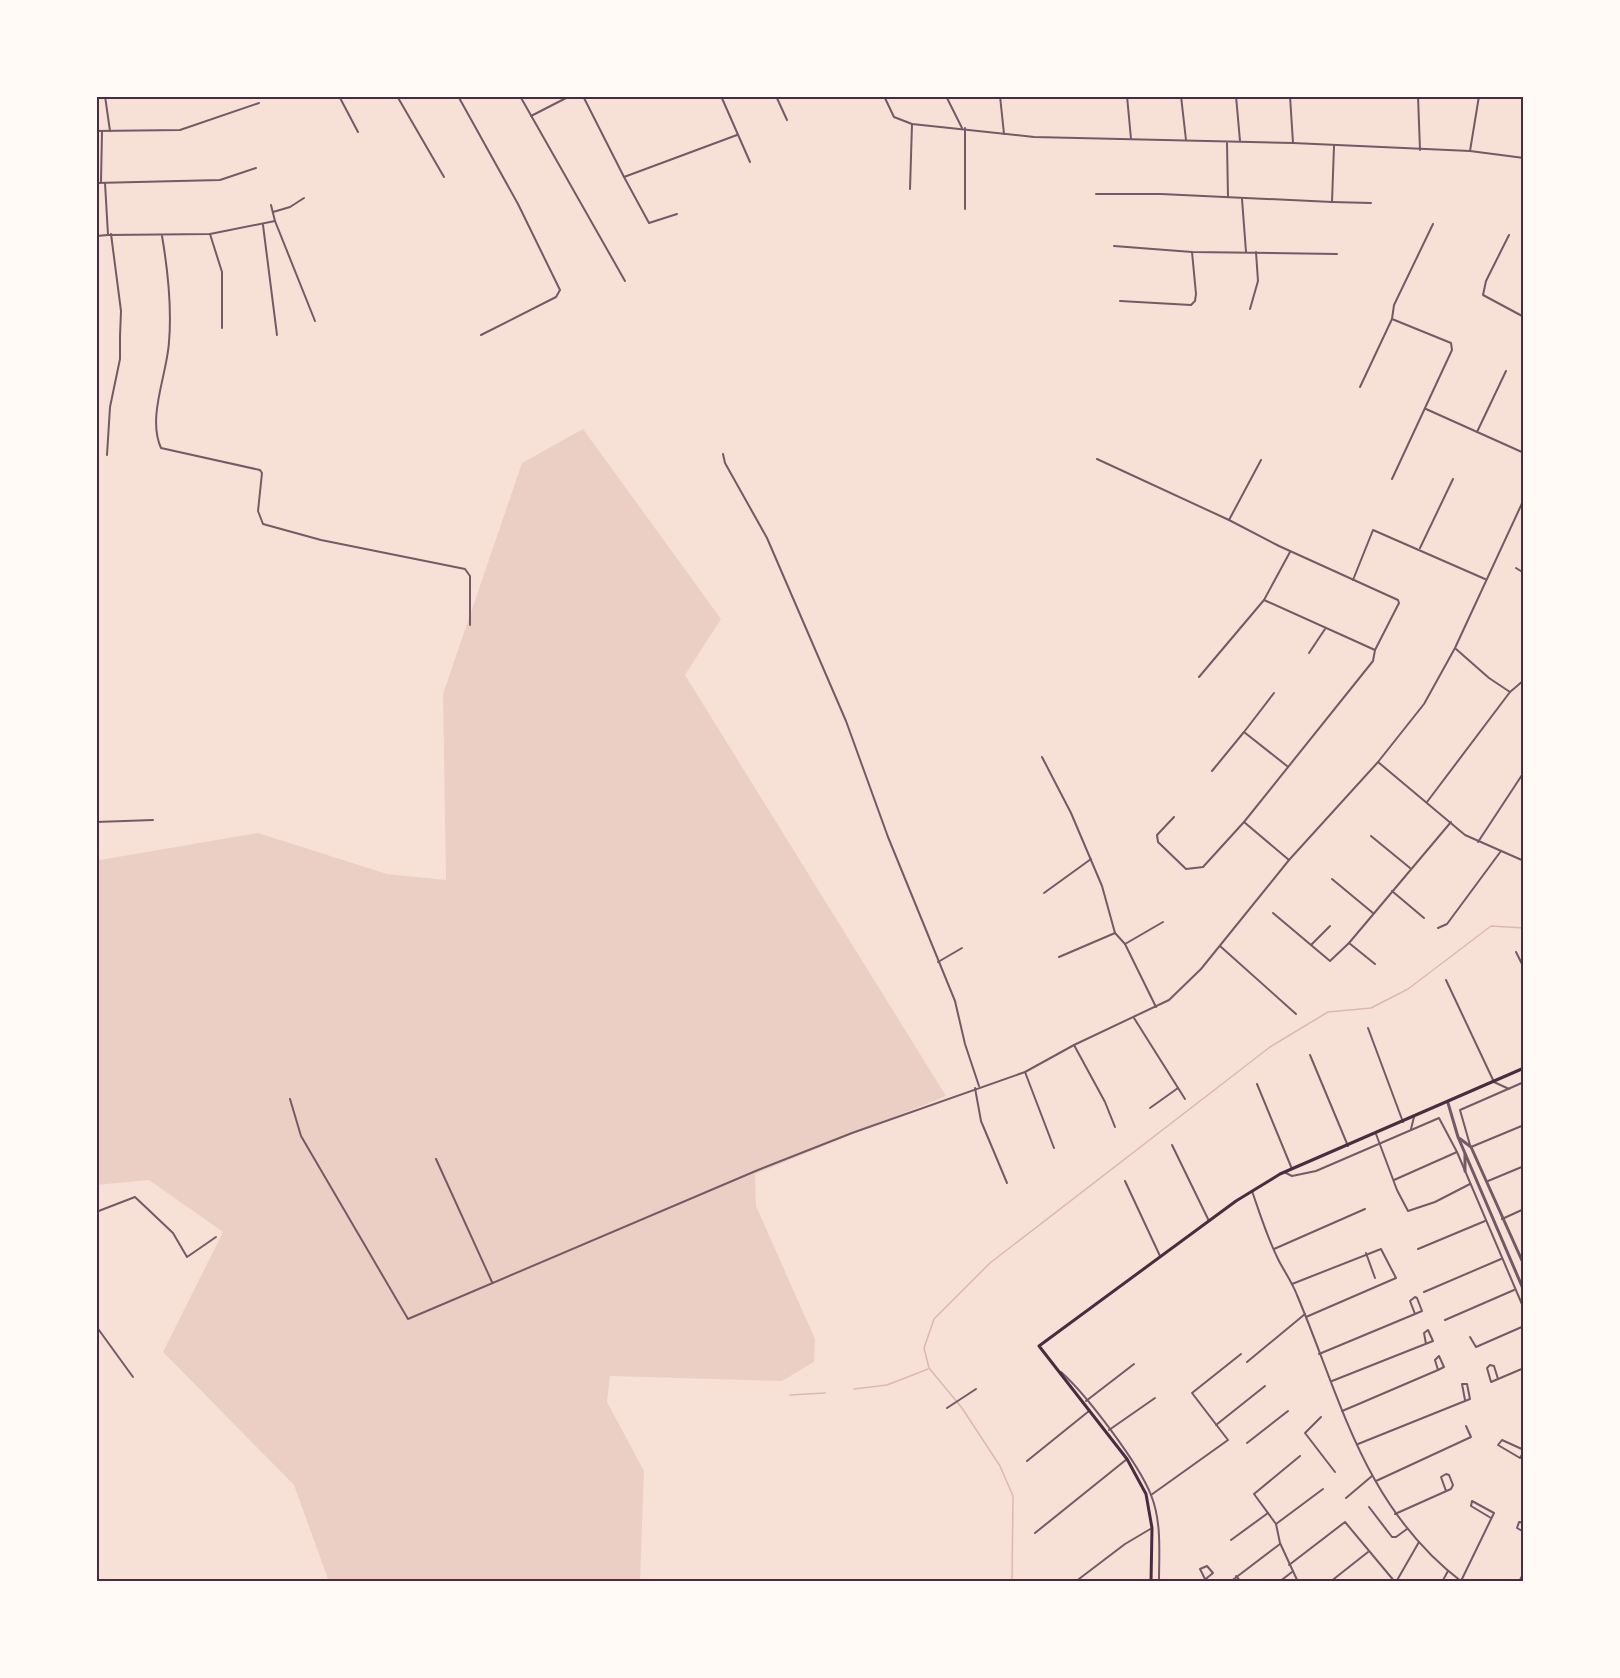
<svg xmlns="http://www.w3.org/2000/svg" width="1620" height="1678" viewBox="0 0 1620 1678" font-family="'PT Sans',sans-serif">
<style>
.green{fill:#ebcfc5}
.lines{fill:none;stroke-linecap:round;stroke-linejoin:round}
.stream{stroke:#dcb8b0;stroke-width:1.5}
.minor{stroke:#755966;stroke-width:2}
.tertiary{stroke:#755966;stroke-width:3}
.secondary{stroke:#4a2c40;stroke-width:3}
.neatline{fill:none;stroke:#4a2c40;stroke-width:2}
</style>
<rect width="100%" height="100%" fill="#f7e1d7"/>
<polygon class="green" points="583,429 721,619 685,675 946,1096 755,1174 756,1206 815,1339 814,1362 782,1381 610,1376 607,1402 644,1471 640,1582 329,1582 294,1485 163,1352 223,1232 149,1180 96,1185 96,853 100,860 258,833 387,874 446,880 443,694 522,463"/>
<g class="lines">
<g class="stream">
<polyline points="854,1389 887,1385 928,1369"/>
<polyline points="790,1395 825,1393"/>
<polyline points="1012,1582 1013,1496 1000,1466 962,1408 929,1368 924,1348 934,1319 990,1263 1270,1047 1328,1012 1371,1008 1408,989 1491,926 1524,928"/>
</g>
<g class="minor">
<polyline points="105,96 110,131"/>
<polyline points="339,96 358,132"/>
<polyline points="397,96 444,177"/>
<polyline points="458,96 518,204 560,290 556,297 481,335"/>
<polyline points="520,96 625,281"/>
<polyline points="583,96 624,177 737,135"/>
<polyline points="721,96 750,162"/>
<polyline points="776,96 787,120"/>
<polyline points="884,96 894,117 912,124 1034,137 1293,143 1470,151 1524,158"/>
<polyline points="946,96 962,128"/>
<polyline points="1000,96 1004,134"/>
<polyline points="1127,96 1131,139"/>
<polyline points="1181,96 1186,140"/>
<polyline points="1236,96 1240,141"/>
<polyline points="1290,96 1293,143"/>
<polyline points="1418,96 1420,150"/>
<polyline points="531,116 570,96"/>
<polyline points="965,128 965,209"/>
<polyline points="96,131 180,130 259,103"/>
<polyline points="1227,143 1228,197"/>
<polyline points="1470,151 1479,96"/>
<polyline points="624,177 649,223 677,214"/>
<polyline points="101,182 102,131"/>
<polyline points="96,183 220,180 256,168"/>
<polyline points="105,183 108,235 210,234 275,221 315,321"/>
<polyline points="910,189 912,124"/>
<polyline points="1096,194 1161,194 1332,202 1334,146"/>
<polyline points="1242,199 1246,252"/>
<polyline points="1332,202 1371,203"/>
<polyline points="271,205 275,221"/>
<polyline points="273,212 290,207 304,198"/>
<polyline points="263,225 277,335"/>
<polyline points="210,234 222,272 222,328"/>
<polyline points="1509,235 1486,281 1483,295 1524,317"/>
<polyline points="96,236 108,235"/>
<path d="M162 236C168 271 172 306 169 342 167 375 147 417 161 448L260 470 262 473 258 511 263 524 321 540 465 569 470 576V625"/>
<polyline points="1114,246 1192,252 1337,254"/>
<polyline points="1120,301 1191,305 1195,301 1196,294 1192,252"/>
<polyline points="1250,309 1258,281 1256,252"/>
<polyline points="1360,387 1392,319"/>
<polyline points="1426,409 1524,453"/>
<polyline points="1477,432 1506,371"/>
<polyline points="723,454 725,463 767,538 846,721 888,837 955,1001 965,1044 979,1086"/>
<polyline points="107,455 110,407 120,359 120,336 121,311 111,234"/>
<polyline points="1097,459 1229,520"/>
<polyline points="1392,479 1452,350 1451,343 1392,319 1394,305 1433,224"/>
<polyline points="1420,548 1453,479"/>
<polyline points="1516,568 1524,573"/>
<polyline points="1353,580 1373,530 1485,579"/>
<polyline points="1264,600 1290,552"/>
<polyline points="1456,649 1489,678 1510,692"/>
<polyline points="1309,653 1325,629"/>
<polyline points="1199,677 1264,600 1375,650"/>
<polyline points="1274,693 1244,732 1287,766"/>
<polyline points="1042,757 1071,813 1102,886 1115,933 1125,944 1156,1007"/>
<polyline points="1378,762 1465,835 1524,861"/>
<polyline points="1212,771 1244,732"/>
<polyline points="1427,802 1510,692 1524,680"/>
<polyline points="1174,817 1157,835 1158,842 1186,869 1203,867 1244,822 1373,661 1375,650 1399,603 1398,600 1279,546 1229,520 1261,460"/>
<polyline points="96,822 153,820"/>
<polyline points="1244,822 1289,860"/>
<polyline points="1371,836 1410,868"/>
<polyline points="1478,842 1524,772"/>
<polyline points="1332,879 1373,913"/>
<polyline points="1392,891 1424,918"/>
<polyline points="1044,893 1091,859"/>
<polyline points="1273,913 1330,961 1349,943 1451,822"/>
<polyline points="1438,928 1447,924 1501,851"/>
<polyline points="1349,943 1375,964"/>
<polyline points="1125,944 1163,922"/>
<polyline points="1311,945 1330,926"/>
<polyline points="1220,946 1296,1014"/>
<polyline points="1516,952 1524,968"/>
<polyline points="1059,957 1115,933"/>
<polyline points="938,962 962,948"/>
<polyline points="1446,980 1494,1082 1509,1089"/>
<polyline points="1134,1018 1185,1099"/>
<polyline points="1368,1028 1403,1122"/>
<polyline points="1074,1045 1105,1102 1115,1127"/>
<polyline points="1310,1055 1348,1146"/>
<polyline points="1025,1072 1054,1148"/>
<polyline points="1257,1084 1292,1169"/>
<polyline points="975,1088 981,1121 1007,1183"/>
<polyline points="290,1099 301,1136 408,1319 758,1170 852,1133 1025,1072 1074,1045 1169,1000 1201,969 1289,860 1378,762 1424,704 1455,648 1524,499"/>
<polyline points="1150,1108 1178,1088"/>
<polyline points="1411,1129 1414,1117"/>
<polyline points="1376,1134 1397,1190 1408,1211 1435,1202 1470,1184"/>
<polyline points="1172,1145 1209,1221"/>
<polyline points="1470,1145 1460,1110 1524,1082"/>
<polyline points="1471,1147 1524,1125"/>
<polyline points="436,1159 492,1282"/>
<polyline points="1284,1172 1292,1176 1316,1171 1439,1118 1457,1152 1524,1309"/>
<polyline points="1394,1180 1457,1152"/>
<polyline points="1125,1181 1160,1256"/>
<polyline points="1488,1181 1524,1166"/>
<path d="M1252 1191C1260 1214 1267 1237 1278 1259 1284 1271 1292 1282 1297 1295 1342 1402 1364 1507 1462 1582"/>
<polyline points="96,1212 135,1197 173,1233 187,1257 216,1237"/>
<polyline points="1502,1219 1524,1209"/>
<polyline points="1274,1249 1365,1209"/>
<polyline points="1418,1249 1485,1221"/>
<polyline points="1366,1253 1375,1278"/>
<polyline points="1292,1284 1381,1249 1396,1278 1306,1317"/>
<polyline points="1424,1292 1501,1259"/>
<polyline points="1445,1320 1514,1290"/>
<polyline points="96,1326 133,1377"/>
<polyline points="1470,1337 1476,1347 1524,1326"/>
<polyline points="1319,1354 1415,1314 1422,1311 1417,1298 1415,1297 1410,1301 1415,1314"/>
<polyline points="1247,1362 1305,1314"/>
<path d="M1061 1372C1086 1394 1139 1464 1151 1495 1162 1522 1159 1554 1159 1582"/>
<polyline points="1498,1379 1494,1366 1490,1365 1487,1368 1491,1382 1524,1368"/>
<polyline points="1332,1381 1433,1341 1428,1330 1424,1333 1426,1344"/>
<polyline points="1086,1401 1134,1364"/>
<polyline points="947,1408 976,1389"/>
<polyline points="1342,1411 1354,1406 1438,1370 1444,1367 1439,1356 1435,1360 1438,1370"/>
<polyline points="1321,1417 1305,1433 1335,1472"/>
<polyline points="1216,1425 1265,1386"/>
<polyline points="1109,1430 1155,1398"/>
<polyline points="1247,1443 1288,1411"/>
<polyline points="1358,1444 1470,1399 1467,1384 1462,1384 1465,1400"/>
<polyline points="1524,1450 1502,1440 1498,1445 1520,1458 1524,1451"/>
<polyline points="1027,1461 1089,1411"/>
<polyline points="1376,1481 1471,1437 1466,1426"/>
<polyline points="1151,1495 1228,1440 1192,1393 1241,1354"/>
<polyline points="1346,1498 1372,1476"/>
<polyline points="1369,1507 1392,1537 1396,1537 1407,1529"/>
<polyline points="1395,1514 1451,1489 1453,1485 1449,1475 1446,1474 1441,1477 1446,1491"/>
<polyline points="1524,1523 1519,1522 1517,1528 1524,1532"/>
<polyline points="1276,1524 1323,1489"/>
<polyline points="1035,1533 1127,1459"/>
<polyline points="1231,1540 1268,1513"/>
<polyline points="1289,1565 1345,1522 1395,1582"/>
<polyline points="1236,1576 1241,1582"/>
<polyline points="1461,1581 1494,1513 1472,1501 1471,1506 1491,1518"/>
<polyline points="1075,1582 1125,1544 1152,1528"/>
<polyline points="1202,1582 1213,1573 1207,1566 1200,1569 1205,1579"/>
<polyline points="1230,1582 1280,1544"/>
<polyline points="1279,1582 1292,1572"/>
<polyline points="1298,1582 1280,1543 1276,1524 1254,1494 1300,1456"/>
<polyline points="1330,1582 1368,1552"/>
<polyline points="1396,1582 1419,1542"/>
<polyline points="1442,1582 1448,1571"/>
<polyline points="1519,1582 1524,1572"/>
</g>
<g class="tertiary">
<polyline points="1448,1103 1458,1137 1524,1291"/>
<polyline points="1459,1138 1471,1147 1524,1265"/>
<polyline points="1465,1171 1465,1154"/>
</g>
<polyline class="secondary" points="1151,1582 1152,1528 1146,1494 1127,1459 1039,1346 1236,1201 1280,1174 1524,1068"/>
</g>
<rect width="1620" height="1678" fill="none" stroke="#fffaf5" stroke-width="195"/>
<rect x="98" y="98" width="1424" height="1482" class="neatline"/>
</svg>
